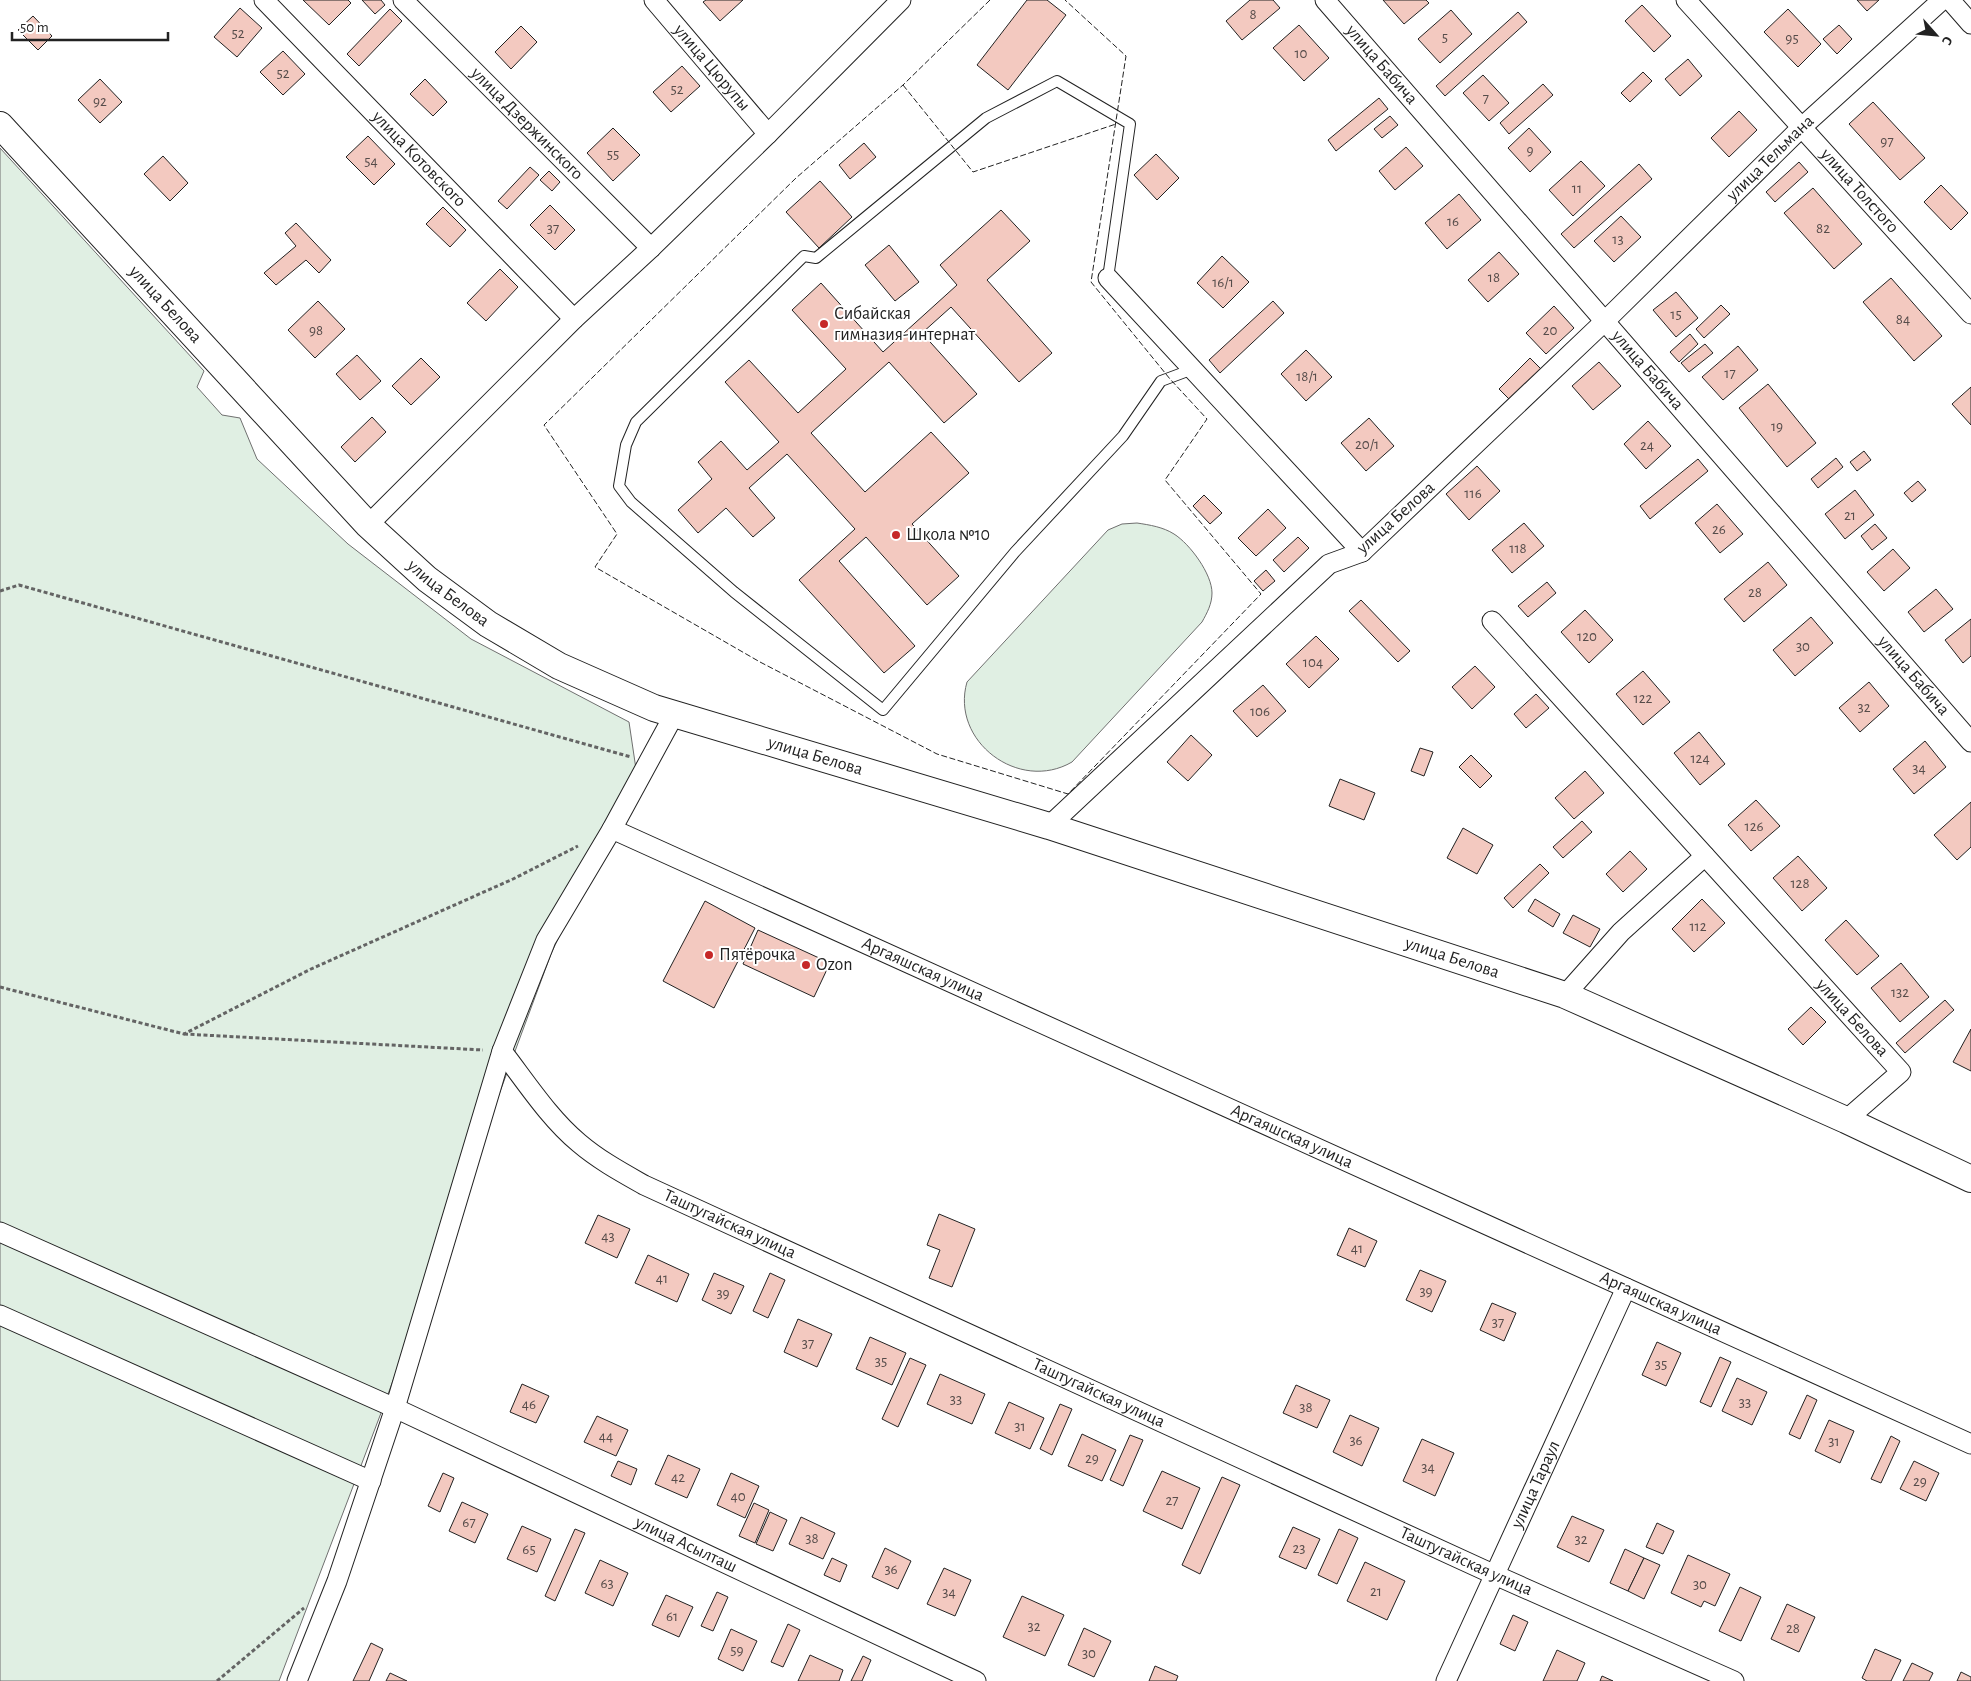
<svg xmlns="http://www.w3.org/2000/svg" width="1971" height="1681" viewBox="0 0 1971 1681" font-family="'Alegreya Sans',sans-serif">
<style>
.green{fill:#e0efe3;stroke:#6f6f6f}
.building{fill:#f3c9c0;stroke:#222}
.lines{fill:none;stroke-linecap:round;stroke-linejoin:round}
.service-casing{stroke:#222;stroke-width:12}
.minor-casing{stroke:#222;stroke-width:21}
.secondary-casing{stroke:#222;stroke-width:28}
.path{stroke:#646464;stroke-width:3;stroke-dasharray:4 2.5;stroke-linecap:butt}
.service{stroke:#fff;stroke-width:10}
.minor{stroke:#fff;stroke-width:19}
.secondary{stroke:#fff;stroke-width:26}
.fence{stroke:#222;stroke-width:1;stroke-dasharray:6 2.5;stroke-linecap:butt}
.poi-dot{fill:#c62828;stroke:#fff;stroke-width:2}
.labels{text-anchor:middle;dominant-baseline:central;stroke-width:4;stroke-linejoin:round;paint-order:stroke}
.number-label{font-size:15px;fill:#564c4a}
.street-label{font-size:18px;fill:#222;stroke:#fff}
.poi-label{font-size:18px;fill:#222;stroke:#fff;text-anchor:start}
</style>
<rect width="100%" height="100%" fill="#fff"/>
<g class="green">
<polygon points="0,148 204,371 197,387 222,415 240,418 257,459 348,544 471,639 629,722 636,769 551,954 381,1413 279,1681 0,1681"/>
<path d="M1137 523C1150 525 1163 527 1174 534 1190 544 1212 574 1212 593 1212 604 1207 613 1202 622L1072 762C1019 793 950 741 967 682L1108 530 1122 524Z"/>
</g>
<g class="building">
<polygon points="303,0 348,0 351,3 329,25"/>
<polygon points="362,0 381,0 385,5 375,14"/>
<polygon points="706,0 743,0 720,21 703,2"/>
<polygon points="1027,0 1047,0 1066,15 1008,90 977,65"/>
<polygon points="1250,0 1273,0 1280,8 1242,40 1226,21"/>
<polygon points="1383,0 1426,0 1429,3 1404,24"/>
<polygon points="1857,0 1879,0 1867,11"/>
<polygon points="1642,5 1671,36 1654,52 1625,21"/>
<polygon points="240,8 262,28 237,57 214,37"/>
<polygon points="390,9 402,21 359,66 347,54"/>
<polygon points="1788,9 1821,44 1798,67 1764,32"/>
<polygon points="1451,10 1472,34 1440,63 1418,39"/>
<polygon points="1518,12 1527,22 1445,96 1436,86"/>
<polygon points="33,16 52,36 38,50 18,30"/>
<polygon points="1299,25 1329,58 1304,81 1273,48"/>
<polygon points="1839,25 1852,39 1837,54 1823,39"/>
<polygon points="521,26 537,42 511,69 495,52"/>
<polygon points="283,51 305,74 283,95 260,72"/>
<polygon points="1688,59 1702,76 1680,96 1665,79"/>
<polygon points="682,66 700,86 671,112 653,92"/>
<polygon points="1643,72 1652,81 1630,102 1621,93"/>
<polygon points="1483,75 1509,103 1489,121 1463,93"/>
<polygon points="100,79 122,102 100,123 78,100"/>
<polygon points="425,79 447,102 433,116 410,94"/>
<polygon points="1543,84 1553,95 1509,134 1500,123"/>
<polygon points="1379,98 1388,109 1336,151 1328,140"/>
<polygon points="1873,102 1925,158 1900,180 1849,124"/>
<polygon points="1739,111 1757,130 1729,157 1711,138"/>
<polygon points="1390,116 1398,125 1382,138 1374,129"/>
<polygon points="613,128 640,155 613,181 587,153"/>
<polygon points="1529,128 1551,152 1530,172 1508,148"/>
<polygon points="368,136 395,164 374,185 346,157"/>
<polygon points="864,143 876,157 850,179 839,165"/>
<polygon points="1406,147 1423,166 1395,190 1379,171"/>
<polygon points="1156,154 1179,178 1157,200 1134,175"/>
<polygon points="163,156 188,183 170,201 144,174"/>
<polygon points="1581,161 1605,186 1573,216 1549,190"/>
<polygon points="1799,162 1808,172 1775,202 1766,192"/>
<polygon points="1639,164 1652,179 1574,248 1561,234"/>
<polygon points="530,167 539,175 507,209 498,201"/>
<polygon points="549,171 560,182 552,191 540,180"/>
<polygon points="820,181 852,217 819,248 786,212"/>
<polygon points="1941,185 1968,213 1951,230 1924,202"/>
<polygon points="1813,188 1862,244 1834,269 1784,213"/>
<polygon points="1459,194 1481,220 1447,249 1425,223"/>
<polygon points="550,205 575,230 555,250 530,225"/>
<polygon points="443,207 466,230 450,247 426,224"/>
<polygon points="1001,210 1030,241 987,280 1052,353 1019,382 951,307 922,333 977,394 944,423 889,362 811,433 865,492 931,432 969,473 912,524 959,576 927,605 866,537 839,561 915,646 884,673 799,580 855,529 787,454 749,488 775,518 753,537 726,508 698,533 678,510 712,479 698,462 721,441 747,470 779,442 725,382 749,360 798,413 846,369 792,310 821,283 883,352 957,285 940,265"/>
<polygon points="1621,216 1641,237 1614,262 1594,241"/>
<polygon points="296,223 331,260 319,273 306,260 276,285 264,273 296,246 285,233"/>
<polygon points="889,245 919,282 895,301 865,265"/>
<polygon points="1499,252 1519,274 1488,302 1468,280"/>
<polygon points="1222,256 1249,282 1223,308 1197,283"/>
<polygon points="500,269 518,287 486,321 467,303"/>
<polygon points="1891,278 1942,336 1914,361 1863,302"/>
<polygon points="1676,292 1698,318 1676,337 1653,310"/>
<polygon points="318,301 345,329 315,358 288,330"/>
<polygon points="1273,301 1284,313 1220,373 1209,360"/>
<polygon points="1721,305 1730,314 1704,338 1696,329"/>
<polygon points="1554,306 1574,328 1546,354 1526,333"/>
<polygon points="1690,334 1698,344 1679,362 1670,352"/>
<polygon points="1705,344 1713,353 1689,372 1681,363"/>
<polygon points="1738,346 1758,370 1723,400 1702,377"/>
<polygon points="1306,350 1332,377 1306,401 1281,374"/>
<polygon points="357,355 381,381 360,400 336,374"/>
<polygon points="421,358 440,377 411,405 392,386"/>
<polygon points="1530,358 1543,371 1512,402 1499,389"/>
<polygon points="1599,362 1621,386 1593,410 1572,386"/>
<polygon points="1768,384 1816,443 1787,467 1739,408"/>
<polygon points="1971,387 1971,425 1952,404"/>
<polygon points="372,417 386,432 355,462 341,447"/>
<polygon points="1369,418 1394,446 1366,471 1341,443"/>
<polygon points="1648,421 1671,446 1646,469 1624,444"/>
<polygon points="1864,451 1871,460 1857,471 1850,462"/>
<polygon points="1836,458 1843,467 1818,488 1811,479"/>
<polygon points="1698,459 1708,471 1650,519 1640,506"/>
<polygon points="1477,466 1500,491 1469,520 1446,494"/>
<polygon points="1918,481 1926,490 1912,502 1904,493"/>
<polygon points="1855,490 1874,515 1845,539 1825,514"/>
<polygon points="1204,495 1222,513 1210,524 1193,506"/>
<polygon points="1717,504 1743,534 1720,553 1695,523"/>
<polygon points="1268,509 1286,528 1256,556 1238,538"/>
<polygon points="1524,523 1544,546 1512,573 1492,550"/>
<polygon points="1875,524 1887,538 1872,550 1861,536"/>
<polygon points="1298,537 1309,548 1284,572 1273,560"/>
<polygon points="1893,549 1910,568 1884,591 1867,572"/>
<polygon points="1768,562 1787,585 1744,622 1724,599"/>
<polygon points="1266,570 1275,581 1263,591 1254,581"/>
<polygon points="1547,582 1556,593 1528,617 1518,606"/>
<polygon points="1936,589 1953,609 1924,632 1908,612"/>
<polygon points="1361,600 1410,651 1398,662 1349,611"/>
<polygon points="1585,610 1613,640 1589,663 1561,632"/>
<polygon points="1811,617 1833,643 1795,676 1773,650"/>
<polygon points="1971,619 1971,656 1963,663 1945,640"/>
<polygon points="1316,636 1339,659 1309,688 1286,664"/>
<polygon points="1475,666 1495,687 1472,709 1452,687"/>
<polygon points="1643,671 1670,702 1643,725 1616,694"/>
<polygon points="1869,682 1889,706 1860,732 1839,708"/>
<polygon points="1263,685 1286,711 1257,737 1233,711"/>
<polygon points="1536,694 1549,708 1526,728 1514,714"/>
<polygon points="1699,732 1725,764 1700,785 1674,753"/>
<polygon points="1191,735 1212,755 1188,781 1167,762"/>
<polygon points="1925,741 1946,767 1914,794 1893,769"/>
<polygon points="1420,748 1433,752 1424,776 1411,771"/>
<polygon points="1471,755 1492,776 1480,788 1459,767"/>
<polygon points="1585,771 1604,793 1574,819 1555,798"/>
<polygon points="1340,779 1375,793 1364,820 1329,806"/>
<polygon points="1756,800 1780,826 1751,851 1728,825"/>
<polygon points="1971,802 1971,847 1957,860 1934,835"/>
<polygon points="1582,821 1592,832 1563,858 1553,847"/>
<polygon points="1463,828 1493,845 1477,874 1447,858"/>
<polygon points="1630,851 1647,869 1623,892 1606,874"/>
<polygon points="1798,856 1827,888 1802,911 1773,878"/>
<polygon points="1540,864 1549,873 1513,908 1504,898"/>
<polygon points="1535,899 1560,914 1553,927 1528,911"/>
<polygon points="1702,899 1725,923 1694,952 1672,929"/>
<polygon points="705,901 755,928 714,1008 663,981"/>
<polygon points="1573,915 1600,929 1590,947 1563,933"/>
<polygon points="1846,920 1879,956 1857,975 1825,940"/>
<polygon points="758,930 830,963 814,997 743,964"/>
<polygon points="1901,963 1929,997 1900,1022 1871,988"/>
<polygon points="1945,1000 1954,1010 1905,1053 1896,1043"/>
<polygon points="1811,1007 1826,1022 1803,1045 1788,1029"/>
<polygon points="1971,1029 1971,1071 1953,1062"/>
<polygon points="939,1214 975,1229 952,1287 929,1278 940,1250 927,1245"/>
<polygon points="598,1215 630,1229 617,1258 585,1243"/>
<polygon points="1349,1228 1377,1241 1365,1267 1337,1255"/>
<polygon points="648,1255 689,1274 677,1302 635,1283"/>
<polygon points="1420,1270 1446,1281 1432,1312 1406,1300"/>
<polygon points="714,1273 744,1286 731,1314 702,1300"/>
<polygon points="770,1273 785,1280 768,1318 753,1311"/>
<polygon points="1492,1303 1516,1313 1504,1341 1480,1330"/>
<polygon points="798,1319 832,1334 817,1367 784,1352"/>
<polygon points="870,1337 906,1353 892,1385 856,1369"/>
<polygon points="1657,1342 1681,1353 1666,1386 1642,1375"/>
<polygon points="1720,1357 1731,1362 1711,1407 1700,1402"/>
<polygon points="910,1358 926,1365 898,1427 882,1419"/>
<polygon points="940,1374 985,1394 972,1424 927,1404"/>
<polygon points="1737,1378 1767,1392 1752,1425 1722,1411"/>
<polygon points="522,1384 549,1396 536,1423 510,1412"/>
<polygon points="1296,1385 1330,1400 1317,1428 1283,1413"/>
<polygon points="1807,1395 1817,1400 1800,1439 1789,1434"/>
<polygon points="1009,1402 1044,1418 1030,1449 995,1433"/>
<polygon points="1060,1404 1072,1409 1052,1455 1040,1449"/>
<polygon points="1350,1415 1379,1428 1362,1466 1333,1452"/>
<polygon points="597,1416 628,1430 616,1456 584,1442"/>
<polygon points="1829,1420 1854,1431 1840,1463 1815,1451"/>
<polygon points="1082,1434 1116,1450 1102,1481 1068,1466"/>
<polygon points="1130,1435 1143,1440 1123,1486 1110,1480"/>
<polygon points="1891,1436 1900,1441 1881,1483 1871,1479"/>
<polygon points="1422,1439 1454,1453 1435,1496 1403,1481"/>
<polygon points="668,1455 700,1469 687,1498 655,1484"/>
<polygon points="618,1461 637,1469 631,1485 611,1476"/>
<polygon points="1914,1461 1939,1473 1926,1501 1900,1489"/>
<polygon points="1162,1471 1200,1488 1182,1529 1143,1511"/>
<polygon points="443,1473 454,1478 440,1512 428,1506"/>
<polygon points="731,1473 759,1486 745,1518 717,1505"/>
<polygon points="1222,1477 1240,1485 1200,1574 1182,1565"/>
<polygon points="462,1502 488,1514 475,1543 449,1531"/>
<polygon points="754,1503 769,1510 755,1543 739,1536"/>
<polygon points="770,1512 787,1520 773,1551 756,1544"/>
<polygon points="1572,1516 1604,1530 1589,1562 1557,1547"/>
<polygon points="801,1517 835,1533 823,1559 789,1544"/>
<polygon points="1657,1523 1674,1531 1663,1554 1646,1547"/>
<polygon points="522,1526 551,1539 537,1572 507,1559"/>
<polygon points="1293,1527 1320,1539 1306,1569 1279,1557"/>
<polygon points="575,1529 585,1533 555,1601 545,1596"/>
<polygon points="1339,1529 1358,1538 1337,1584 1318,1575"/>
<polygon points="885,1548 911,1561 898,1589 872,1577"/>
<polygon points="1625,1549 1644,1558 1628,1591 1610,1583"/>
<polygon points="1688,1555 1730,1574 1715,1606 1704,1601 1701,1607 1671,1593"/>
<polygon points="832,1558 847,1565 840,1582 824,1575"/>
<polygon points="1644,1558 1660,1565 1644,1599 1628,1591"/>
<polygon points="600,1560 628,1573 613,1606 585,1593"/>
<polygon points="1365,1562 1405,1581 1387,1620 1347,1601"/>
<polygon points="944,1568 971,1580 955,1616 927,1604"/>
<polygon points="1740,1587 1761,1597 1741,1641 1719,1631"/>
<polygon points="717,1592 728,1597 713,1631 701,1626"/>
<polygon points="666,1595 693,1607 679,1637 652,1625"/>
<polygon points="1022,1596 1064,1615 1045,1656 1003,1637"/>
<polygon points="1787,1604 1815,1617 1799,1652 1771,1639"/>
<polygon points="1513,1615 1528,1622 1515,1651 1500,1644"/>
<polygon points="788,1624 800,1630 783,1667 771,1662"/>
<polygon points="1084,1628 1111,1641 1094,1677 1068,1665"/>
<polygon points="731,1629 757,1641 743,1671 718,1659"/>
<polygon points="371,1643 383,1649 369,1681 353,1681"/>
<polygon points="1875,1649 1901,1660 1891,1681 1867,1681 1862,1678"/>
<polygon points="1557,1650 1585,1663 1577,1681 1543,1681"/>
<polygon points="810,1655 843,1670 839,1681 798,1681"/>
<polygon points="863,1656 871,1660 862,1681 851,1681"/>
<polygon points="1912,1663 1933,1673 1929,1681 1903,1681"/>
<polygon points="1155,1666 1178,1676 1176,1681 1149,1681"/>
<polygon points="1961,1672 1971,1677 1971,1681 1957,1681"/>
<polygon points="390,1673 407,1681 386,1681"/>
<polygon points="1602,1676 1613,1681 1600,1681"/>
</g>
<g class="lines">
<g class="service-casing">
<polyline id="service" points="1108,278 1130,124 1057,81 986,118 816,258 804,256 636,422 626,445 619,486 631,502 734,592 883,710 1015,552 1123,436 1161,381 1193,369"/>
</g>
<g class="minor-casing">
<g id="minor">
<path id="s1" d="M264 0 574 319"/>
<path id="s2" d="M403 0 651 248"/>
<path id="s3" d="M654 0 768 134"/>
<path id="s4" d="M1325 0 1971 742"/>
<path id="s5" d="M1686 0 1971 314"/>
<polyline points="1950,0 1971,24"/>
<polyline points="1108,278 1362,552"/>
<polyline points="368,525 574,319 651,248 768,134 901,0"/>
<path id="s6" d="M1492 621 1901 1072 1846 1120"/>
<path id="s7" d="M1049 826 1329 564 1362 552 1605 321 1802 127 1942 0"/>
<path id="s8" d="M612 829 1971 1444"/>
<polyline points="1565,995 1621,932 1705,856"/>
<path id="s9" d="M502 1051C526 1082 549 1118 579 1143 599 1160 621 1172 644 1185L1495 1575 1734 1681"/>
<path id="s10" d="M0 1232 395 1408 976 1681"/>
<polyline points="0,1315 371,1481"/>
<polyline points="297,1681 337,1581 395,1408 502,1051 546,940 612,829 674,715"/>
<path id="s11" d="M1446 1681 1626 1288"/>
</g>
</g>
<g class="secondary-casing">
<g id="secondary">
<path id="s12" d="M0 125 368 525 427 579 488 624 559 666 654 708 1049 826 1565 995 1846 1120 1971 1179"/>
</g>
</g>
<g class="path">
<polyline points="0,591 19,585 631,757"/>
<polyline points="0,987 184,1034 311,969 513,879 578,846"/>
<polyline points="184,1034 483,1050"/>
<polyline points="217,1681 304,1608"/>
</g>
<use href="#service" class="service"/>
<use href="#minor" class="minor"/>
<use href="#secondary" class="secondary"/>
<g class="fence">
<polyline points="990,0 903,85 796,178 544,425 617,534 595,567 760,662 937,754 1068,794 1261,594 1165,480 1207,419 1170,379 1091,282 1126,56 1065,0"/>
<polyline points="903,85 973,172 1116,124"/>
</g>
</g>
<g class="poi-dot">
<circle cx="824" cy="324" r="5"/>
<circle cx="896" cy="535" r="5"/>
<circle cx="709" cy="955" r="5"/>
<circle cx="806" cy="965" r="5"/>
</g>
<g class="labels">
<g class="number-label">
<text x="1253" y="14">8</text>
<text x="238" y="33">52</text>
<text x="1445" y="37">5</text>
<text x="1792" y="38">95</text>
<text x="1301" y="53">10</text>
<text x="283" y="73">52</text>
<text x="677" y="89">52</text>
<text x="1486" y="98">7</text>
<text x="100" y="101">92</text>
<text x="1887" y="141">97</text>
<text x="1530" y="150">9</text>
<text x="613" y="154">55</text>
<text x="371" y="161">54</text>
<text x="1577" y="188">11</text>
<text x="1453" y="221">16</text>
<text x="553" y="228">37</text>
<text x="1823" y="228">82</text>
<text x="1618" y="239">13</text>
<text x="1494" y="277">18</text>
<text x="1223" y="282">16/1</text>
<text x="1676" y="314">15</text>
<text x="1903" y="319">84</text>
<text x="316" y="330">98</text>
<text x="1550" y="330">20</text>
<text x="1730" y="373">17</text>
<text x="1307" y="376">18/1</text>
<text x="1777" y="426">19</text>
<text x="1367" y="444">20/1</text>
<text x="1647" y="445">24</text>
<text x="1473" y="493">116</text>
<text x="1850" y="515">21</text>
<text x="1719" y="529">26</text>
<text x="1518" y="548">118</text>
<text x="1755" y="592">28</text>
<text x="1587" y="636">120</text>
<text x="1803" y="646">30</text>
<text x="1313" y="662">104</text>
<text x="1643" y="698">122</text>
<text x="1864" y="707">32</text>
<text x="1260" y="711">106</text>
<text x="1700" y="758">124</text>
<text x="1919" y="768">34</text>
<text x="1754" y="826">126</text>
<text x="1800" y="883">128</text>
<text x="1698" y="926">112</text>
<text x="1900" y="992">132</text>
<text x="608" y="1236">43</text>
<text x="1357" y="1248">41</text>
<text x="662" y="1278">41</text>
<text x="1426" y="1291">39</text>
<text x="723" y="1293">39</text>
<text x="1498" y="1322">37</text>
<text x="808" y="1343">37</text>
<text x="881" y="1361">35</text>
<text x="1661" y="1364">35</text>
<text x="956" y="1399">33</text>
<text x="1745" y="1402">33</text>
<text x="529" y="1404">46</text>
<text x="1306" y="1407">38</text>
<text x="1020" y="1426">31</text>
<text x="606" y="1436">44</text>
<text x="1356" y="1440">36</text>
<text x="1834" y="1441">31</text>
<text x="1092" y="1458">29</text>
<text x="1428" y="1467">34</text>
<text x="678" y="1477">42</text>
<text x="1920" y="1481">29</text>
<text x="738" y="1496">40</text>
<text x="1172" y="1500">27</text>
<text x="469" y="1522">67</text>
<text x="812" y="1538">38</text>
<text x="1581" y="1539">32</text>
<text x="1299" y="1548">23</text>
<text x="529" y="1549">65</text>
<text x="891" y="1569">36</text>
<text x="607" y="1583">63</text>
<text x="1700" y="1584">30</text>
<text x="1376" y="1591">21</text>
<text x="949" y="1592">34</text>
<text x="672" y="1616">61</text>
<text x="1034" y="1626">32</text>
<text x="1793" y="1628">28</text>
<text x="737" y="1650">59</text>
<text x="1089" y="1653">30</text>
</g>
<g class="street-label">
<text stroke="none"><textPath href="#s4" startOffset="86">улица Бабича</textPath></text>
<text stroke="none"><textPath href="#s3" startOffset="89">улица Цюрупы</textPath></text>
<text stroke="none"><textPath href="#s2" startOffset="175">улица Дзержинского</textPath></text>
<text stroke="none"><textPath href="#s7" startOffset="986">улица Тельмана</textPath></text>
<text stroke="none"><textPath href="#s1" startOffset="222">улица Котовского</textPath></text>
<text stroke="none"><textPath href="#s5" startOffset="258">улица Толстого</textPath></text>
<text stroke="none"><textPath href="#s12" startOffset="244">улица Белова</textPath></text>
<text stroke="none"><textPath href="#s4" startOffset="491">улица Бабича</textPath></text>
<text transform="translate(1396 518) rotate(-42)">улица Белова</text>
<text stroke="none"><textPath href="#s12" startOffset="649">улица Белова</textPath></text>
<text stroke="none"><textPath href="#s4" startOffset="896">улица Бабича</textPath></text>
<text stroke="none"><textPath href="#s12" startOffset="1054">улица Белова</textPath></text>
<text stroke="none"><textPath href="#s12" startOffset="1722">улица Белова</textPath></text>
<text stroke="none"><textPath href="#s8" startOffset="341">Аргаяшская улица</textPath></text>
<text stroke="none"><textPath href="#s6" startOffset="536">улица Белова</textPath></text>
<text stroke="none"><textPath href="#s8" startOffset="746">Аргаяшская улица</textPath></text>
<text stroke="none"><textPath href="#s9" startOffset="292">Таштугайская улица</textPath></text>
<text stroke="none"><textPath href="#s8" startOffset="1151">Аргаяшская улица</textPath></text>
<text stroke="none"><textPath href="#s9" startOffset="698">Таштугайская улица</textPath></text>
<text stroke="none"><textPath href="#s11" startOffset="216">улица Тараул</textPath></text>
<text stroke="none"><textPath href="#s10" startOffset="754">улица Асылташ</textPath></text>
<text stroke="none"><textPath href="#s9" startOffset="1102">Таштугайская улица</textPath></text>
</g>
<g class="poi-label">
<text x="834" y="314">Сибайская<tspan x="834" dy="21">гимназия-интернат</tspan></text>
<text x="906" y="535">Школа №10</text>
<text x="719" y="955">Пятёрочка</text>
<text x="816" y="965">Ozon</text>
</g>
</g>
<g transform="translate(1936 35) rotate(117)" stroke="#ffffff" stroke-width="4" paint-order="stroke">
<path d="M0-4L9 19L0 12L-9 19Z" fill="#222222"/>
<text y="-8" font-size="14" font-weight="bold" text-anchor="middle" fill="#222222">С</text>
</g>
<path d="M12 32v8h156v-8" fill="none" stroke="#222222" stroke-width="2.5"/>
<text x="20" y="32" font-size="15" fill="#222222" stroke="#ffffff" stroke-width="4" paint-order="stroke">50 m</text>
</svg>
